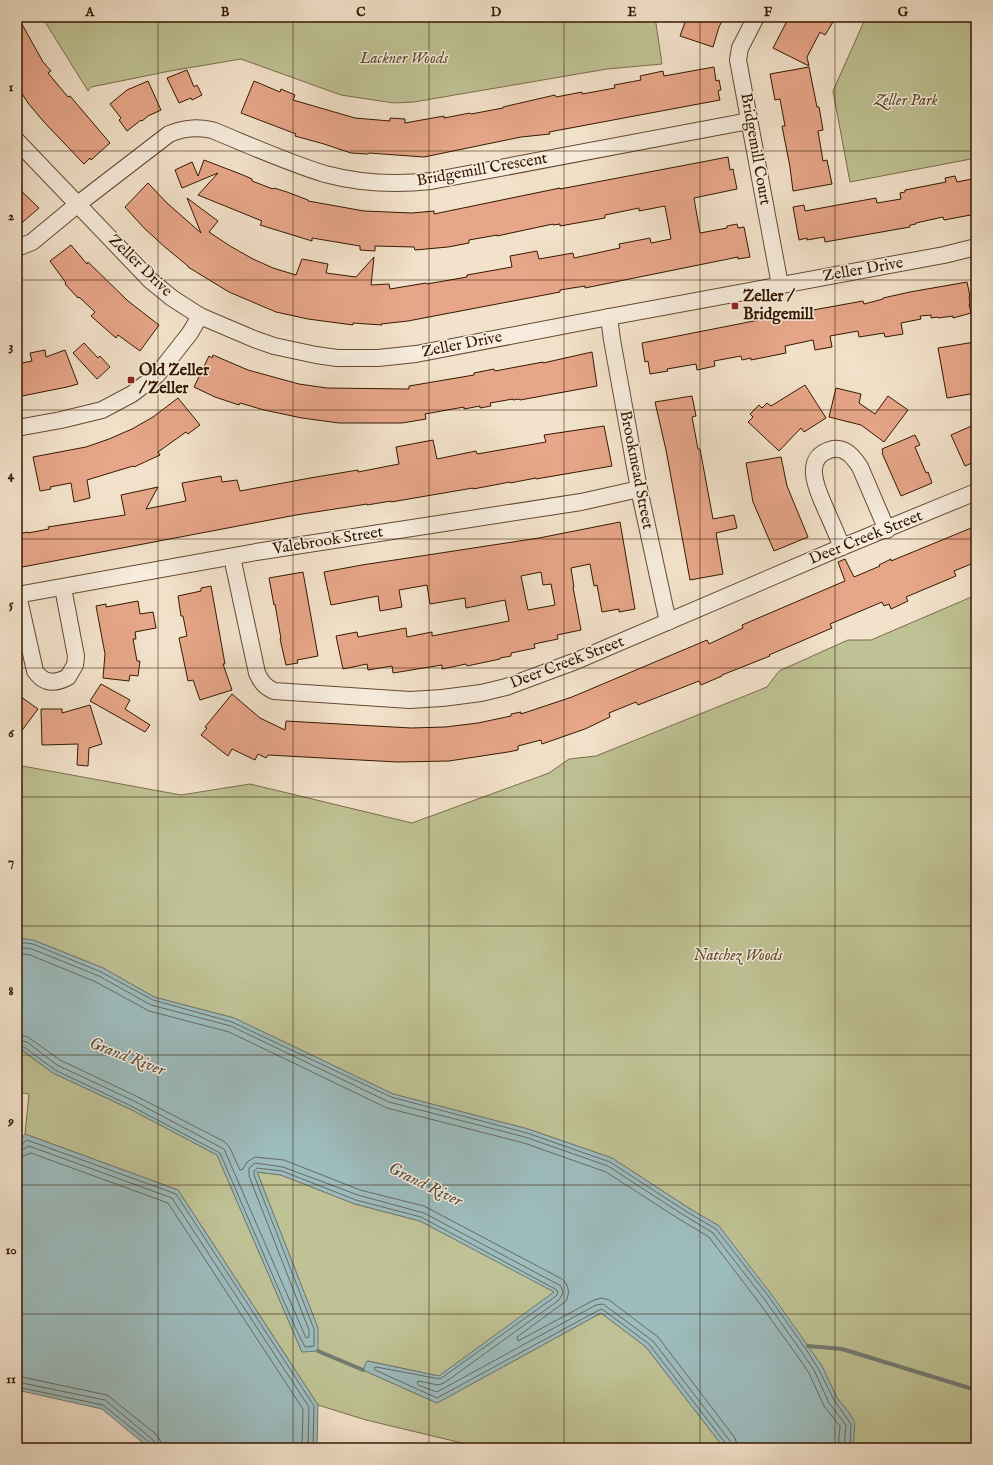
<svg xmlns="http://www.w3.org/2000/svg" width="993" height="1465" viewBox="0 0 993 1465" font-family="'IM FELL English',serif">
<style>
.green{fill:#bfc295;stroke:#7a6e4a}
.water{fill:#9dbcbe;stroke:#737b72}
.lines{fill:none;stroke-linecap:round;stroke-linejoin:round}
.shore{stroke:#686a5f;stroke-width:1}
.stream{stroke:#737b72;stroke-width:4}
.building{fill:#e7a689;stroke:#341900;fill-rule:evenodd}
.minor-casing{stroke:#644b33;stroke-width:18}
.minor{stroke:#f7ecdd;stroke-width:16}
.grid{fill:none;stroke:#341900;stroke-width:1;stroke-opacity:0.55}
.poi-dot{fill:#8f2418;stroke:#f7ecdd;stroke-width:1.5}
.labels{text-anchor:middle;dominant-baseline:central;stroke-width:3;stroke-linejoin:round;paint-order:stroke}
.park-label{font-size:16px;font-style:italic;fill:#5e4c2d;stroke:#f7ecdd}
.street-label{font-size:16px;fill:#341900;stroke:#f7ecdd}
.poi-label{font-size:16px;font-weight:bold;fill:#341900;stroke:#f7ecdd;text-anchor:start}
.water-label{font-size:17px;font-style:italic;fill:#595242;stroke:#f7ecdd}
.neatline{fill:none;stroke:#341900;stroke-width:1.5}
.grid-label{font-size:13px;text-anchor:middle;font-weight:bold;fill:#341900}
</style>
<rect width="100%" height="100%" fill="#f3e2cb"/>
<filter id="stains"><feTurbulence type="fractalNoise" baseFrequency=".005" numOctaves="4"/><feColorMatrix values="0 0 0 0 .2 0 0 0 0 .09 0 0 0 0 .02 0 0 0 .5 -.17"/></filter>
<radialGradient id="worn" r=".72"><stop offset=".6" stop-color="#630" stop-opacity="0"/><stop offset="1" stop-color="#630" stop-opacity=".3"/></radialGradient>
<g class="green">
<polygon points="42,17 655,17 662,64 607,69 414,102 394,103 341,95 241,59 170,71 91,87 88,91"/>
<polygon points="866,17 976,17 976,158 850,182 833,91"/>
<polygon points="976,595 976,1448 854,1448 850,1414 837,1398 822,1366 719,1226 687,1207 612,1158 528,1129 393,1094 234,1018 154,997 103,968 33,940 17,938 17,765 181,795 250,784 412,823 549,773 569,759 596,756 767,687 779,671 848,640 871,640"/>
<polygon points="17,1049 21,1050 53,1073 130,1109 217,1155 302,1352 318,1328 257,1172 281,1175 355,1204 420,1221 555,1292 439,1376 368,1361 363,1370 437,1403 601,1313 646,1347 724,1448 483,1448 366,1420 318,1405 178,1190 25,1134 29,1094 17,1092"/>
</g>
<g class="water">
<polygon points="17,938 33,940 103,968 154,997 234,1018 393,1094 528,1129 612,1158 687,1207 719,1226 772,1295 822,1366 837,1398 850,1414 855,1423 853,1447 854,1448 724,1448 646,1347 601,1313 437,1403 363,1370 367,1361 439,1376 554,1292 420,1221 355,1204 281,1175 257,1172 318,1328 318,1351 302,1352 217,1155 130,1109 53,1073 22,1050 17,1049"/>
<polygon points="25,1134 178,1190 318,1405 317,1448 149,1448 102,1409 17,1390 17,1144"/>
</g>
<g class="lines">
<g class="shore">
<polyline points="17,942 33,944 101,972 153,1000 232,1022 391,1097 527,1133 610,1162 684,1210 716,1229 769,1297 805,1348 818,1368 834,1400 851,1424 850,1448"/>
<polyline points="17,947 32,949 99,976 151,1005 231,1026 389,1102 525,1137 608,1166 682,1214 713,1233 765,1300 801,1351 814,1370 829,1403 846,1425 844,1448"/>
<polyline points="17,953 30,955 96,982 149,1011 229,1032 387,1108 524,1143 606,1172 679,1219 709,1237 760,1304 796,1354 809,1373 824,1406 840,1426 838,1448"/>
<path d="M17 1034 28 1037 60 1060 136 1096 225 1142 230 1148 240 1170 243 1169 247 1162 255 1157 284 1160 360 1190 424 1206 562 1279C569 1285 570 1293 566 1301L517 1337 518 1341 594 1300 602 1298 609 1300 658 1337 735 1438 738 1448"/>
<polyline points="17,1040 27,1042 57,1065 134,1101 224,1149 306,1338 309,1337 309,1330 249,1176 249,1168 255,1163 283,1167 358,1195 424,1213 561,1286 563,1293 559,1300 444,1383 438,1385 419,1381 417,1382 418,1385 437,1392 596,1305 603,1304 653,1341 730,1441 732,1448"/>
<polyline points="17,1045 24,1047 55,1070 131,1106 220,1153 295,1327 305,1347 314,1346 314,1329 254,1175 254,1171 257,1168 282,1171 356,1200 421,1217 557,1290 558,1293 556,1296 440,1379 376,1367 374,1368 375,1370 437,1398 599,1310 602,1309 649,1344 726,1444 727,1448"/>
<polyline points="17,1146 21,1145 27,1140 176,1194 314,1406 313,1448"/>
<polyline points="17,1151 22,1150 29,1146 172,1198 309,1407 308,1448"/>
<polyline points="17,1157 23,1156 31,1153 168,1203 303,1409 302,1448"/>
<polyline points="17,1376 107,1395 157,1435 161,1442 162,1448"/>
<polyline points="17,1382 105,1400 153,1440 156,1444 156,1448"/>
<polyline points="17,1387 103,1405 150,1443 151,1448"/>
</g>
<g class="stream">
<polyline points="808,1346 842,1349 976,1390"/>
<polyline points="318,1351 363,1370"/>
</g>
</g>
<g class="building">
<polygon points="17,17 18,17 43,62 51,71 48,73 68,97 70,96 110,143 91,160 90,158 84,164 44,122 28,103 17,86"/>
<polygon points="687,17 724,17 719,27 713,47 680,36"/>
<polygon points="792,17 836,17 825,35 820,32 807,57 809,66 773,48 787,21 789,22"/>
<polygon points="714,67 716,81 719,80 721,90 718,91 720,100 549,132 550,134 521,137 424,157 369,153 368,154 351,153 324,144 295,136 296,134 241,113 254,81 280,92 281,89 295,95 293,100 355,118 390,121 390,118 405,119 405,123 444,116 444,118 470,113 471,114 503,108 503,107 555,95 556,97 582,92 582,94 615,88 614,85 641,80 640,76 663,71 664,76"/>
<polygon points="809,67 817,107 819,107 823,130 818,131 823,161 827,160 832,184 793,191 790,167 782,126 785,126 780,99 775,100 770,74"/>
<polygon points="187,70 194,87 197,85 202,95 192,100 191,98 179,103 167,78"/>
<polygon points="148,81 161,110 148,116 142,121 141,120 127,131 119,120 121,118 110,104 127,90"/>
<polygon points="728,157 730,170 733,169 737,189 694,198 700,233 727,228 727,226 737,224 738,228 744,227 750,257 738,259 738,257 585,288 585,286 560,290 560,292 408,321 381,324 382,325 353,323 353,325 308,319 276,312 229,292 188,267 188,266 166,248 144,228 125,207 148,183 167,203 201,233 187,198 218,221 209,232 230,246 253,259 273,268 296,275 302,259 328,264 326,273 356,277 374,257 371,285 389,284 390,289 426,283 427,284 467,277 467,275 512,267 510,256 537,251 539,259 573,253 574,258 620,248 619,244 650,238 651,243 671,239 665,206 639,211 639,208 605,215 605,218 560,226 560,224 553,225 553,224 497,236 497,235 469,240 469,243 448,247 415,250 414,247 375,246 375,251 360,250 360,246 312,238 312,241 260,225 262,221 198,195 218,173 182,188 175,170 192,162 198,176 204,160 243,175 252,179 252,181 273,189 274,188 287,192 308,200 308,201 364,211 412,213 434,211 434,214 560,188 560,189"/>
<polygon points="955,176 957,182 972,179 973,185 976,185 976,214 944,220 943,217 916,223 916,224 910,225 910,227 825,242 824,237 807,240 807,238 799,240 793,207 804,205 805,211 876,198 877,203 901,199 900,193 905,192 905,190 946,182 945,178"/>
<polygon points="17,187 39,208 17,227"/>
<polygon points="71,245 87,264 88,262 128,301 159,325 140,351 118,335 116,338 91,316 95,312 79,297 78,298 65,284 66,283 50,261"/>
<polygon points="967,282 970,296 969,296 970,304 969,304 971,313 953,318 953,316 938,318 938,317 931,318 931,315 920,316 921,319 901,323 903,334 885,337 884,333 859,337 858,331 830,336 832,347 815,350 813,340 785,346 786,353 751,360 751,358 742,360 741,356 714,361 715,366 697,370 696,364 667,369 668,371 650,374 648,361 645,362 642,343 759,320 759,318 791,313 791,314 863,301 864,304 883,299 883,298 910,292"/>
<polygon points="975,342 976,349 976,393 947,398 938,348"/>
<polygon points="84,343 98,358 100,356 110,367 97,379 73,353"/>
<polygon points="45,350 46,357 65,350 78,384 67,387 17,397 17,364 32,361 30,353"/>
<polygon points="592,352 597,386 520,400 519,399 513,400 513,399 490,403 491,406 480,408 480,406 464,409 464,407 425,414 426,419 402,423 339,423 302,418 264,410 240,403 239,405 215,397 194,387 209,356 212,358 213,355 248,370 299,384 327,388 409,389 409,386 474,375 474,373 494,369 495,371 543,362 543,363"/>
<polygon points="805,385 826,418 804,432 801,428 779,451 748,422 753,417 750,414 759,405 762,408 767,403 771,406"/>
<polygon points="836,388 861,394 859,403 875,414 888,396 908,410 884,442 861,425 829,417"/>
<polygon points="692,396 696,416 692,417 698,449 700,449 713,519 734,515 737,528 716,533 723,574 690,580 666,450 655,402"/>
<polygon points="178,398 200,425 188,434 186,432 158,452 160,455 134,467 133,466 87,480 90,498 74,502 71,483 50,487 51,489 40,491 33,457 86,447 109,439 132,429 153,417"/>
<polygon points="976,424 976,461 965,466 951,435"/>
<polygon points="604,426 612,466 536,479 536,478 510,483 510,482 473,489 473,488 391,502 391,501 367,505 367,504 296,515 17,568 17,534 28,532 28,533 49,529 48,527 125,515 121,495 158,487 146,509 186,501 182,483 221,476 222,482 237,480 240,491 310,478 358,470 358,472 399,464 396,447 433,440 437,459 476,451 477,454 546,442 544,435"/>
<polygon points="915,435 920,445 915,447 926,473 928,472 932,483 901,496 882,453 883,452 882,449"/>
<polygon points="781,457 787,486 808,537 774,551 753,502 746,463"/>
<path d="M620 522 635 609 619 612V609L602 612 597 585 594 586 590 564 571 568 574 587H573L581 630 557 635 558 639 534 644 535 648 511 653V656L500 658V659L467 666 466 664 442 669V665L393 673 392 666 368 670 367 664 343 669 336 636 357 632 358 637 406 628 407 637 432 632V636L509 621 505 600 466 608 465 598 430 604 427 585 399 590 402 607 380 611 378 596 331 605 324 572 362 565 539 538ZM541 572 543 585 551 584 555 605 528 610 521 576Z"/>
<polygon points="976,526 976,562 954,571 956,576 906,597 908,601 891,609 889,604 884,606 882,602 830,624 832,628 769,655 770,656 722,675 722,676 701,685 699,681 638,705 636,702 609,713 610,717 585,729 542,744 541,740 518,746 518,750 508,752 449,761 397,762 268,755 266,758 258,754 255,760 232,749 228,756 201,735 207,728 205,727 232,694 260,718 285,730 286,721 411,728 445,727 478,723 511,716 511,714 521,712 521,714 572,697 707,640 709,644 743,628 742,625 845,581 838,562 845,559 854,577 880,566 879,565 891,559 891,561"/>
<polygon points="303,572 318,656 297,660 298,663 286,665 280,639 281,639 275,604 274,605 269,578"/>
<polygon points="211,586 225,664 223,664 232,690 200,700 193,680 188,681 179,638 187,636 183,616 181,616 178,596 201,591 201,588"/>
<polygon points="138,601 140,614 153,612 156,628 135,632 136,639 133,639 137,661 140,661 138,676 130,675 129,681 103,678 105,654 96,606 106,604 106,607"/>
<polygon points="101,684 130,700 125,709 150,725 145,732 90,701"/>
<polygon points="17,694 38,709 17,737"/>
<polygon points="90,705 102,744 89,748 88,766 77,765 78,744 42,745 41,709 62,709 62,713"/>
</g>
<g class="lines">
<g class="minor-casing">
<g id="minor">
<polyline points="756,17 740,48 738,60 780,285"/>
<polyline points="17,141 150,280 172,298 200,316 254,339 274,346 316,355 337,358 378,358 416,354 609,317 944,255 976,247"/>
<path d="M17 248 32 242 78 204 169 134C184 128 196 127 212 130 249 145 286 162 325 174 359 183 397 185 431 181L749 121"/>
<polyline points="609,317 612,340 639,489 668,622"/>
<polyline points="17,428 61,420 102,410 132,394 157,375 190,333 200,316"/>
<path d="M842 547C837 535 832 523 826 510 818 491 800 457 833 449 846 447 854 458 860 467L887 530"/>
<path d="M232 557 257 673C261 682 265 687 274 691L410 700 442 698 481 693 506 687 576 661 842 547 976 492"/>
<polyline points="17,595 256,552 581,502 639,489"/>
<path d="M18 595 35 671C44 684 55 684 68 677L75 665 76 656 63 588"/>
</g>
</g>
<use href="#minor" class="minor"/>
</g>
<path class="grid" d="M158 17V1448M293 17V1448M429 17V1448M564 17V1448M700 17V1448M835 17V1448M17 151H976M17 280H976M17 410H976M17 539H976M17 668H976M17 797H976M17 926H976M17 1055H976M17 1185H976M17 1314H976"/>
<g class="poi-dot">
<rect x="731" y="302" width="8" height="8" rx="2"/>
<rect x="127" y="376" width="8" height="8" rx="2"/>
</g>
<g class="labels">
<g class="park-label">
<text x="404" y="59">Lackner Woods</text>
<text x="906" y="101">Zeller Park</text>
<text x="738" y="956">Natchez Woods</text>
</g>
<g class="street-label">
<text transform="translate(755 149) rotate(80)">Bridgemill Court</text>
<text transform="translate(482 170) rotate(-10)">Bridgemill Crescent</text>
<text transform="translate(140 266) rotate(44)">Zeller Drive</text>
<text transform="translate(863 270) rotate(-10)">Zeller Drive</text>
<text transform="translate(462 345) rotate(-11)">Zeller Drive</text>
<text transform="translate(636 470) rotate(79)">Brookmead Street</text>
<text transform="translate(866 538) rotate(-22)">Deer Creek Street</text>
<text transform="translate(328 541) rotate(-9)">Valebrook Street</text>
<text transform="translate(567 663) rotate(-21)">Deer Creek Street</text>
</g>
<g class="poi-label">
<text x="743" y="297">Zeller /<tspan x="743" dy="18">Bridgemill</tspan></text>
<text x="139" y="371">Old Zeller<tspan x="139" dy="18">/ Zeller</tspan></text>
</g>
<g class="water-label">
<text transform="translate(127 1057) rotate(21)">Grand River</text>
<text transform="translate(425 1185) rotate(26)">Grand River</text>
</g>
</g>
<rect width="993" height="1465" fill="none" stroke="#f3e2cb" stroke-width="44"/>
<rect x="22" y="22" width="949" height="1421" class="neatline"/>
<g class="grid-label">
<text x="90" y="16">A</text>
<text x="225" y="16">B</text>
<text x="361" y="16">C</text>
<text x="496" y="16">D</text>
<text x="632" y="16">E</text>
<text x="768" y="16">F</text>
<text x="903" y="16">G</text>
<text x="11" y="91">1</text>
<text x="11" y="220">2</text>
<text x="11" y="350">3</text>
<text x="11" y="479">4</text>
<text x="11" y="608">5</text>
<text x="11" y="737">6</text>
<text x="11" y="866">7</text>
<text x="11" y="995">8</text>
<text x="11" y="1125">9</text>
<text x="11" y="1254">10</text>
<text x="11" y="1383">11</text>
</g>
<rect width="100%" height="100%" filter="url(#stains)"/>
<rect width="100%" height="100%" fill="url(#worn)"/>
</svg>
